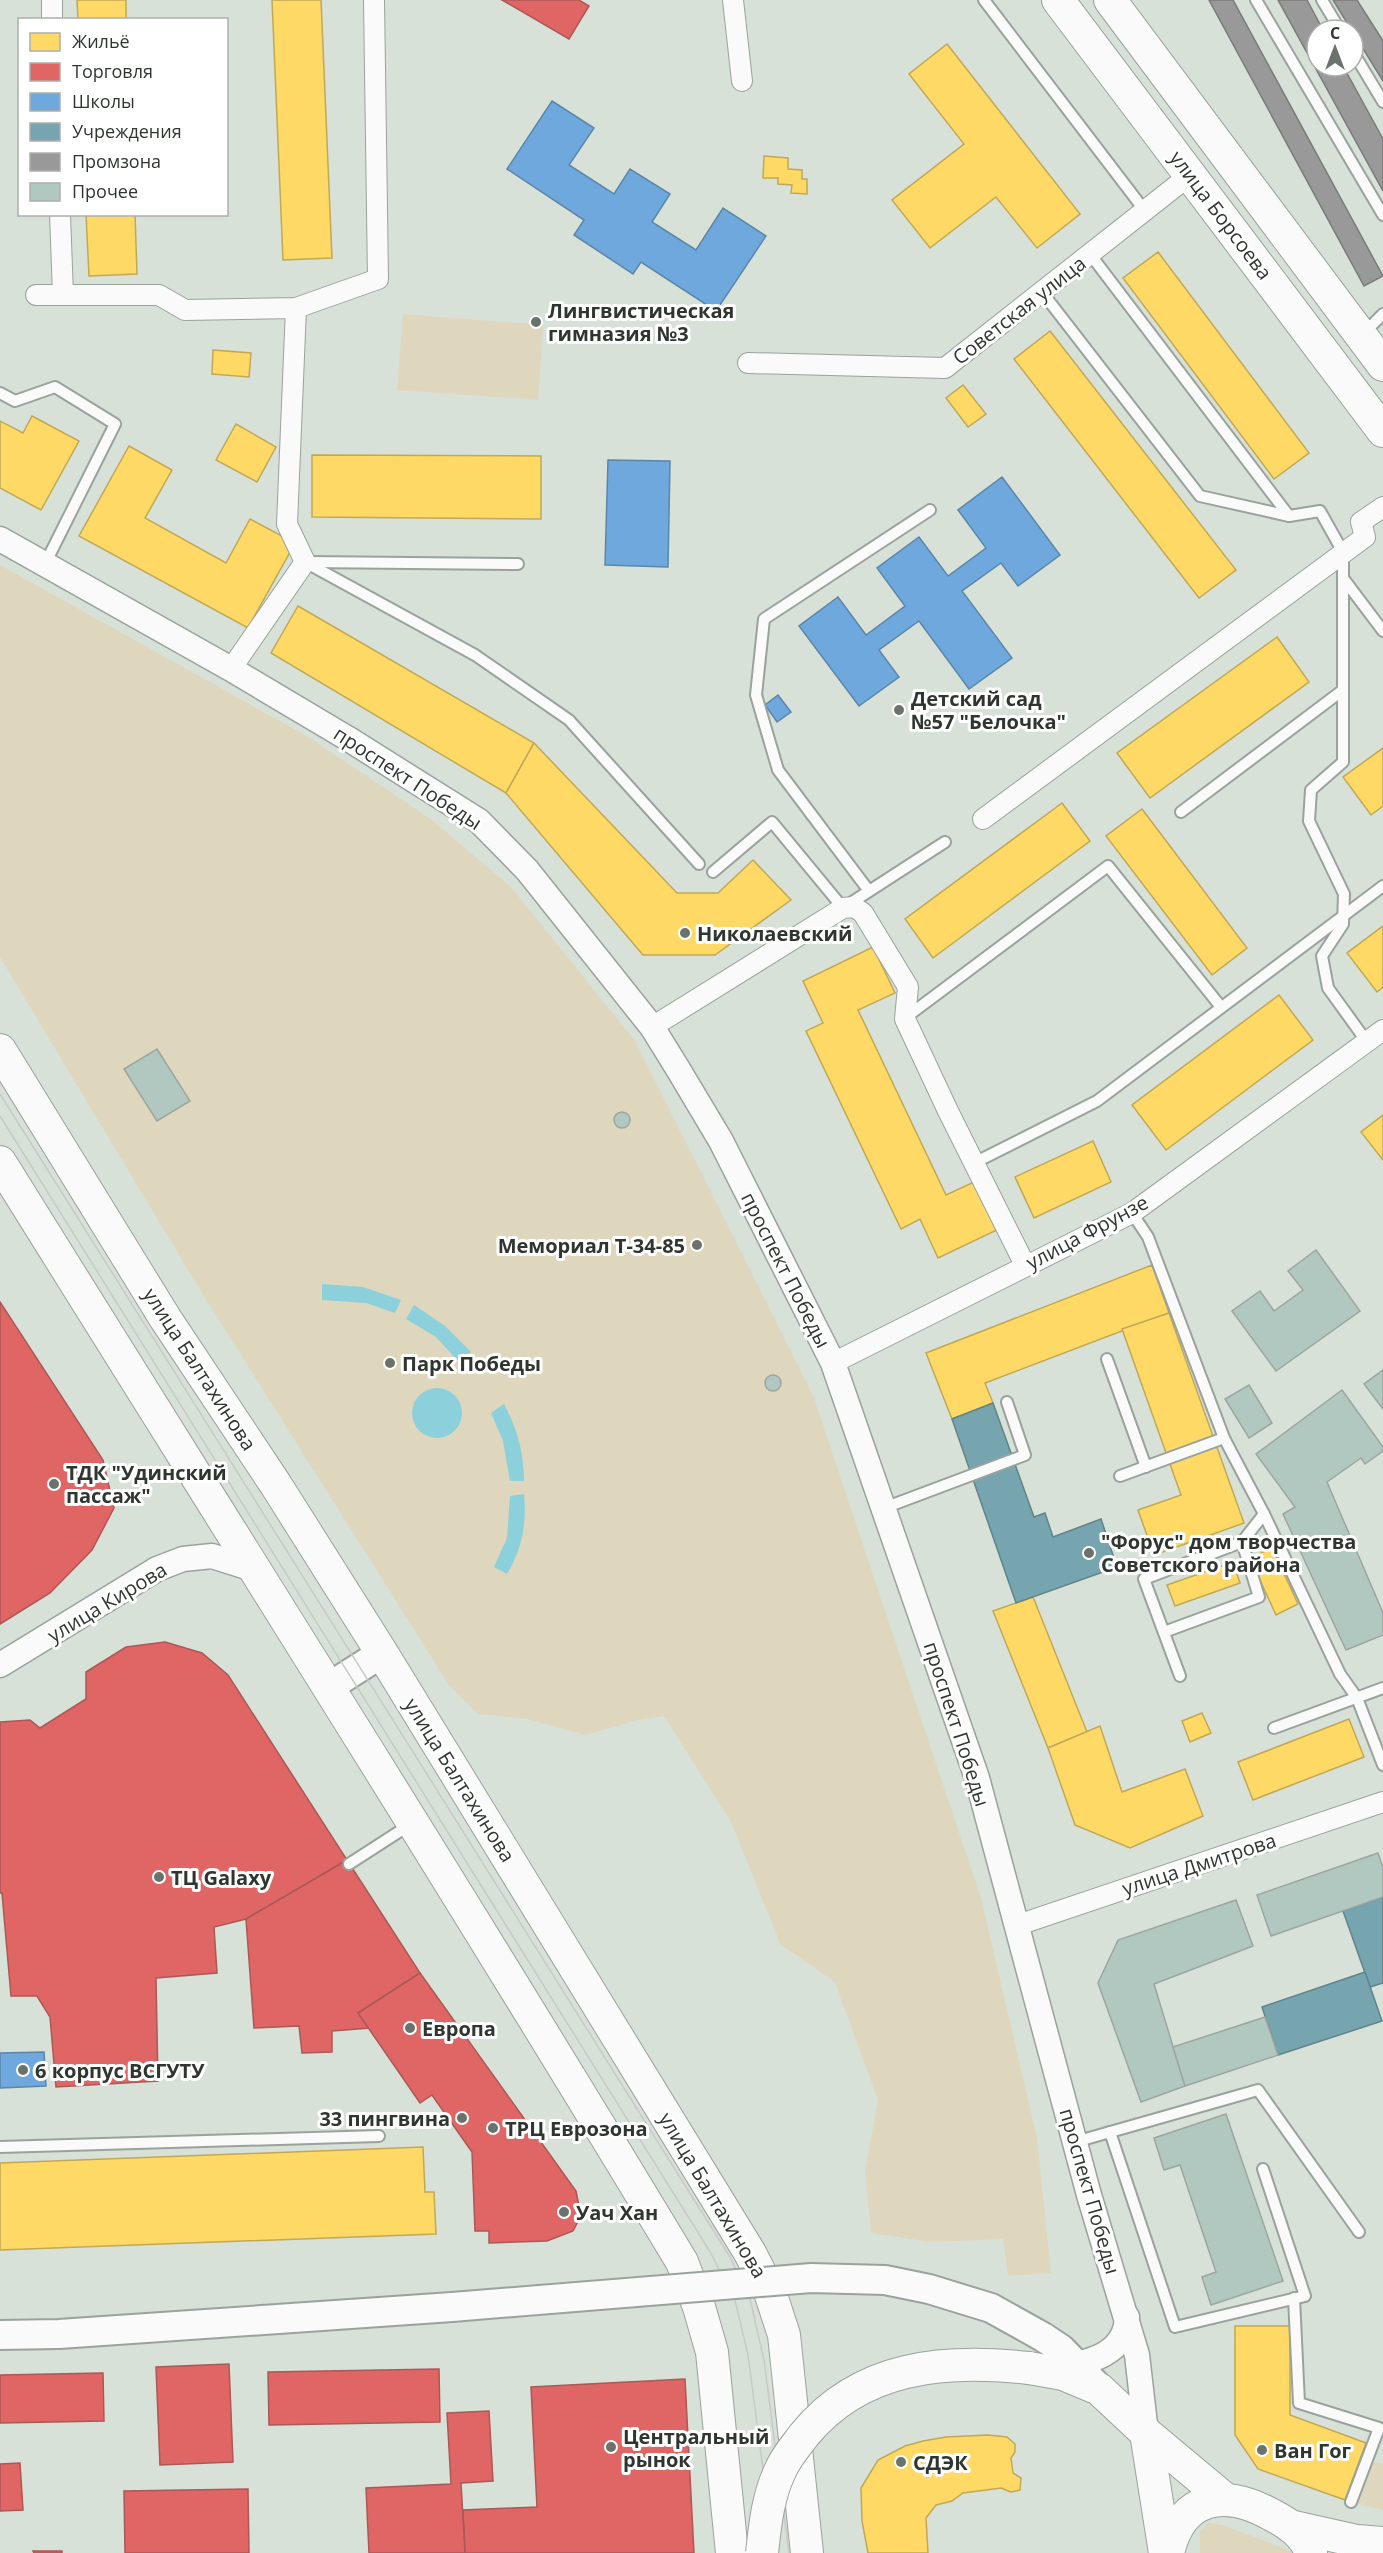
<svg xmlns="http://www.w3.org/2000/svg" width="1383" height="2553" viewBox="0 0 1383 2553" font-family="'Open Sans',sans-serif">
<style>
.green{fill:#ded7bd}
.water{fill:#8bd0db}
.homes{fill:#ffd966;stroke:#c1a856;stroke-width:1.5}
.shops{fill:#e06666;stroke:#ab5856;stroke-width:1.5}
.schools{fill:#6fa8dc;stroke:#5c86a8;stroke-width:1.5}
.public{fill:#76a5af;stroke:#618489;stroke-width:1.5}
.industry{fill:#999;stroke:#797b7a;stroke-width:1.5}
.building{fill:#b1c8c0;stroke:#9ca6a0;stroke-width:1.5}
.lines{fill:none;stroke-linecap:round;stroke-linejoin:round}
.service-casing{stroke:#9aa29c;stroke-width:14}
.minor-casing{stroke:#9aa29c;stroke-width:22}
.tertiary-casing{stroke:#9aa29c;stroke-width:27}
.secondary-casing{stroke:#9aa29c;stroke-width:32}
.primary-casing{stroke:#9aa29c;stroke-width:34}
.service{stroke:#f9faf9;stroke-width:10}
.minor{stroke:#f9faf9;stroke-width:20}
.tertiary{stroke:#f9faf9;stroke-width:24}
.secondary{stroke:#f9faf9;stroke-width:28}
.primary{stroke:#f9faf9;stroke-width:32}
.tram{stroke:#c7cac7;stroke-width:1.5}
.secondary-bridge-casing{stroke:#9aa29c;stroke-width:32;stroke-linecap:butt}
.primary-bridge-casing{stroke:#9aa29c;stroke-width:34;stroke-linecap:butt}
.secondary-bridge{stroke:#f9faf9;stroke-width:28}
.primary-bridge{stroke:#f9faf9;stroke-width:32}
.poi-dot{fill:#6a726b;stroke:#fff;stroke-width:2}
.labels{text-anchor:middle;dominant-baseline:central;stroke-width:6;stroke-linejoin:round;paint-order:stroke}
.street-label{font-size:20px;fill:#2f3630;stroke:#fff}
.poi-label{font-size:20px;font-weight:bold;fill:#2f3630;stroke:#fff;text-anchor:start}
</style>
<rect width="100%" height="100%" fill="#d7e1d8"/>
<g class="green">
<polygon points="403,314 543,325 538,400 397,390"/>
<polygon points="0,565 310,738 432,820 511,887 635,1041 814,1398 981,1898 1037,2138 1051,2273 1008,2276 1003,2239 931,2242 871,2233 865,2171 878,2100 835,1982 781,1945 731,1822 664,1716 637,1720 586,1735 527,1719 478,1714 449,1685 202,1293 0,957"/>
<polygon points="1374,2462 1383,2464 1383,2510 1358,2504"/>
<polygon points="1208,2523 1223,2525 1296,2553 1200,2553 1200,2531"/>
</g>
<g class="water">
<polygon points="322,1284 363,1287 401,1300 395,1313 366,1303 322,1300"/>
<polygon points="414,1305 445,1326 471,1352 459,1362 436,1337 406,1319"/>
<circle cx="437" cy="1413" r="25"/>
<path d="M504 1404C517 1428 524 1453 524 1481H510L503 1441 491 1413Z"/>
<path d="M524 1494C527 1524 522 1549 507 1574L494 1567 507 1538 510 1496Z"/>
</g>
<g class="homes">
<polygon points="77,0 126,0 126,20 78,20"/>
<polygon points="272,0 321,0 332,258 283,260"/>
<polygon points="947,44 1080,214 1037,248 996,197 930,248 892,200 964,144 909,74"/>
<polygon points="764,156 788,158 788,169 802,170 802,179 807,179 807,194 791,193 792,185 778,184 778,178 763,178"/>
<polygon points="86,214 135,214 137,274 89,276"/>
<polygon points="1158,252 1309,453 1274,479 1123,278"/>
<polygon points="1050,331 1236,570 1199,598 1014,359"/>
<polygon points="213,350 251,353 249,377 212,374"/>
<polygon points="963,385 986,414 968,427 946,398"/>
<polygon points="32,416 79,441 41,510 0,488 0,421 23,433"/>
<polygon points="236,424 276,447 257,482 216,460"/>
<polygon points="129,446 172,470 145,518 226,563 250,519 295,543 248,628 79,536"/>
<polygon points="312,455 541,456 541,519 312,517"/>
<polygon points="298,606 534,743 506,793 271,653"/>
<polygon points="1277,637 1309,682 1150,798 1117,753"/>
<polygon points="534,743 677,893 718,893 753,860 791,900 715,955 643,955 506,793"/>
<polygon points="1383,748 1383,806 1371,815 1343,777"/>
<polygon points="1062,803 1090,841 933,958 905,919"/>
<polygon points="1142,809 1247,948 1212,975 1106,836"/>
<polygon points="1383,926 1383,987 1377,992 1347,953"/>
<polygon points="873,947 895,993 858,1010 946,1195 974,1182 997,1230 938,1258 920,1219 901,1229 806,1031 823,1023 803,981"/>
<polygon points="1279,995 1313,1040 1166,1150 1132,1105"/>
<polygon points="1383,1115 1383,1160 1361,1132"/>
<polygon points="1093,1141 1111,1182 1034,1218 1015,1177"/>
<polygon points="1152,1265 1169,1313 985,1383 993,1403 952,1419 926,1353"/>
<polygon points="1169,1313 1244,1523 1154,1555 1138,1510 1181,1495 1122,1329"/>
<polygon points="1272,1548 1298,1604 1276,1615 1250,1558"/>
<polygon points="1233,1562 1240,1583 1175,1606 1167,1585"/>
<polygon points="1033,1597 1087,1732 1048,1748 993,1611"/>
<polygon points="1202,1713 1211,1733 1190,1742 1182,1721"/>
<polygon points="1349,1719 1364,1757 1253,1800 1238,1762"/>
<polygon points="1100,1726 1122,1792 1185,1769 1203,1816 1130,1848 1075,1825 1048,1748"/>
<polygon points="423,2147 425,2192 434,2192 436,2234 0,2250 0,2163"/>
<polygon points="1235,2326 1290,2326 1290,2415 1366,2443 1345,2500 1258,2469 1235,2435"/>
<polygon points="988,2435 1007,2437 1015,2444 1015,2452 1011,2458 1013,2473 1021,2478 1020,2490 1011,2492 1001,2488 963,2493 952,2501 936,2505 926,2518 928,2553 868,2553 862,2521 861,2488 878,2460 905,2446 923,2441 946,2437"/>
</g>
<g class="shops">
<polygon points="502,0 579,0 589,6 569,39"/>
<polygon points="0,1302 103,1460 114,1508 92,1550 50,1593 0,1624"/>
<polygon points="165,1642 202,1653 228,1675 347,1860 246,1919 214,1927 217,1973 156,1978 158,2081 56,2087 50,2017 37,1996 11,1996 2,1893 0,1893 0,1722 30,1720 40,1728 86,1699 86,1672 126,1647"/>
<polygon points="347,1860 420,1973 358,2013 369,2028 332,2031 332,2052 302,2053 299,2026 254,2028 246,1919"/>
<polygon points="420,1973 576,2191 581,2216 573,2231 547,2241 489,2243 489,2231 475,2231 472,2152 432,2095 420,2103 358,2013"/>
<polygon points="229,2364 233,2462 160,2465 156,2367"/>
<polygon points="439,2369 440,2422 269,2425 268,2372"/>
<polygon points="103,2373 104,2421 0,2423 0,2375"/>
<polygon points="685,2379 694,2553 465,2553 463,2510 537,2507 531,2387"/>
<polygon points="489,2411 493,2481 461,2483 465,2553 369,2553 366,2488 451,2484 447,2413"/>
<polygon points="20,2463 23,2510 0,2511 0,2464"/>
<polygon points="248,2489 249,2553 125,2553 124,2491"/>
<polygon points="33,2551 62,2551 62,2553 34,2553"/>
</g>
<g class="schools">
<polygon points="552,101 594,128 569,165 614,194 630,169 670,194 652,222 696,250 723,208 766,236 716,311 641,262 633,274 574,235 584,220 507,169"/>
<polygon points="608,460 670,461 668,567 605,565"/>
<polygon points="1002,477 1060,555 1018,586 1001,563 962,591 1012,658 969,689 919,621 879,650 899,677 859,706 799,626 838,597 866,635 905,606 877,568 919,537 948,576 986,548 958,510"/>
<polygon points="778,695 791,712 777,722 765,705"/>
<polygon points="44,2052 46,2086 0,2088 0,2053"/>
</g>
<g class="public">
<polygon points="993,1403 1034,1517 1045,1513 1053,1537 1101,1519 1117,1567 1016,1603 952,1419"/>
<polygon points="1383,1897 1383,1983 1370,1987 1343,1911"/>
<polygon points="1365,1972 1382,2021 1278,2055 1262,2007"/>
</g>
<g class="industry">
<polygon points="1209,0 1233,0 1383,276 1364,286"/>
<polygon points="1278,0 1307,0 1323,30 1317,30 1317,66 1343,66 1383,139 1383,191"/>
<polygon points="1333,0 1357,0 1383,41 1383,81"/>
</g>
<g class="building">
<polygon points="157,1049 190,1101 157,1121 124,1069"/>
<circle cx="622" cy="1120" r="8"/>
<polygon points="1316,1250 1360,1311 1276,1371 1232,1311 1260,1291 1274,1311 1303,1290 1288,1271"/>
<polygon points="1383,1370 1383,1409 1364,1384"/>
<circle cx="773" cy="1383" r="8"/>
<polygon points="1249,1385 1272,1423 1249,1438 1225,1399"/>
<polygon points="1342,1390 1383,1447 1383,1451 1365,1464 1361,1458 1327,1482 1383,1613 1383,1635 1346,1650 1283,1514 1295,1507 1256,1454"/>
<polygon points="1378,1853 1383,1868 1383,1897 1271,1936 1257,1895"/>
<polygon points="1236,1900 1253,1946 1154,1984 1185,2086 1141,2102 1098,1983 1118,1940"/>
<polygon points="1265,2017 1278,2055 1185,2086 1173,2047"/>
<polygon points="1226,2114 1283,2281 1211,2305 1202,2277 1216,2272 1180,2165 1164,2170 1154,2138"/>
</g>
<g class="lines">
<g class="service-casing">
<g id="service">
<polyline points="984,0 1145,211"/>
<polyline points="1256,0 1383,215"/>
<polyline points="1322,0 1340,30"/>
<polyline points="1353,52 1383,102"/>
<polyline points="1090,254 1289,516"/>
<polyline points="1042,292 1200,496 1289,516 1320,511 1343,552 1343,762 1311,790 1309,821 1344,894 1343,924 1322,956 1328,988 1367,1042"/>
<polyline points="1364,333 1383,314"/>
<polyline points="0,393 15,401 55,387 115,424 45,564"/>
<polyline points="305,562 475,655 569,720 699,864"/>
<polyline points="308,562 518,564"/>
<polyline points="1343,578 1383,631"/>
<polyline points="1181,812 1343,690"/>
<polyline points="713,872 772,822 843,908 945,842"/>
<polyline points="869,891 778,770 756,695 764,619 930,510"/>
<polyline points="905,1018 1108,866 1221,1007"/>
<polyline points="974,1163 1097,1101 1383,886"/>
<polyline points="1132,1213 1148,1237 1224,1438 1264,1514 1340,1674 1357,1698 1383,1765"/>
<polyline points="1107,1359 1146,1467"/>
<polyline points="1120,1476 1224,1438"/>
<polyline points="884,1508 1025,1455 1007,1402"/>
<polyline points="1164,1632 1259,1597 1242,1542"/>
<polyline points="1180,1676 1144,1579 1242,1542 1264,1514"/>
<polyline points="1274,1728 1383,1688"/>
<polyline points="349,1864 411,1824"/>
<polyline points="1110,2132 1175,2327 1305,2296 1263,2169"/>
<polyline points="1075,2142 1258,2090 1359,2232"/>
<polyline points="0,2147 379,2136"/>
<polyline points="1294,2298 1299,2403 1379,2428 1351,2502"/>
</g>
</g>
<g class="minor-casing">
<g id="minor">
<polyline points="52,0 52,20"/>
<polyline points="733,0 742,81"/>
<polyline points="60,214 63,295"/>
<polyline points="36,295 159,295 185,310 296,308 378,279 374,0"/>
<polyline points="748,363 945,368 1190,175"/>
<polyline points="231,669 305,562 287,524 296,308"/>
<polyline points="983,819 1365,537 1361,522 1383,507"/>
<polyline points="652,1027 843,908 854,907 863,913 908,987 905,1019 948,1111 1025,1265"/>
<polyline points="833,1363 1132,1213 1383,1030"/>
<polyline points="1015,1926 1383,1802"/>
</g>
</g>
<g class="tertiary-casing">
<g id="tertiary">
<polyline points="0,539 231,669 347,738 479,821 527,870 652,1027 678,1069 721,1141 833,1363 977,1778 1089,2195 1137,2355 1146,2433"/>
<polyline points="0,1665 157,1569 183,1559 212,1556 253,1569"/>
<path d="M1059 2368C1090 2362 1126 2354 1127 2317"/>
</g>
</g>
<g class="secondary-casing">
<g id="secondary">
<polyline points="329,1687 382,1653"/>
<polyline points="0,2335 59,2334 452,2307"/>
<polyline points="1043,2337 1061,2349 1099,2388"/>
</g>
</g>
<g class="primary-casing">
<g id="primary">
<polyline points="1058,0 1383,431"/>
<polyline points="1110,0 1383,365"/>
<polyline points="0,1050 165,1318 276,1485 382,1653 750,2253 770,2292 784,2335 807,2553"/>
<path d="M0 1162C228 1528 459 1892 682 2262L699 2307 712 2352 732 2553"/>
<polyline points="1029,2368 1063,2374 1099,2389 1146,2433 1225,2499"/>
<polyline points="1146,2433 1165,2553"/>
<polyline points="1290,2526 1357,2541 1383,2543"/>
<path d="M1168 2553C1181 2496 1224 2488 1272 2515 1288 2523 1305 2535 1311 2553"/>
</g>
</g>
<use href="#service" class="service"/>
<use href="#minor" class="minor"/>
<use href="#tertiary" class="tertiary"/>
<use href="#secondary" class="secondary"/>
<use href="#primary" class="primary"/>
<g class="tram">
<polyline points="0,1094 730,2257 750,2299 764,2360 789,2553"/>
<polyline points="0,1116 709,2250 735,2300 748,2355 774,2553"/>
</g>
<g class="secondary-bridge-casing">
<polyline id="secondary-bridge" points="452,2307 811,2278 885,2280 929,2289 991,2308 1043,2337"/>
</g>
<g class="primary-bridge-casing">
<path id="primary-bridge" d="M762 2553C765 2525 768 2495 781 2469 786 2457 796 2446 804 2435 861 2365 945 2359 1029 2368"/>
</g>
<use href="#secondary-bridge" class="secondary-bridge"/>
<use href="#primary-bridge" class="primary-bridge"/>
</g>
<g class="poi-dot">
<circle cx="536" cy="322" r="6"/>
<circle cx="899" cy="710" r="6"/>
<circle cx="685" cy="933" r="6"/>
<circle cx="697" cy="1245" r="6"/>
<circle cx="390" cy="1363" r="6"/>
<circle cx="54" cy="1484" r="6"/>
<circle cx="1089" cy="1553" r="6"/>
<circle cx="159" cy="1877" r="6"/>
<circle cx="410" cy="2028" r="6"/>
<circle cx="23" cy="2070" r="6"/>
<circle cx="462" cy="2118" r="6"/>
<circle cx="493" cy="2128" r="6"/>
<circle cx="564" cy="2212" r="6"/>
<circle cx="611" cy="2447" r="6"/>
<circle cx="1262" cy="2450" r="6"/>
<circle cx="901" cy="2462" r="6"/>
</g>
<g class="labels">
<g class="street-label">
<text transform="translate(1221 215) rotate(53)">улица Борсоева</text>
<text transform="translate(1019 310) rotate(-38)">Советская улица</text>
<text transform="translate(408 778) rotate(33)">проспект Победы</text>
<text transform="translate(1087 1232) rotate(-28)">улица Фрунзе</text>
<text transform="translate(786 1270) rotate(63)">проспект Победы</text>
<text transform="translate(200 1369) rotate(57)">улица Балтахинова</text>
<text transform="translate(107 1602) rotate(-31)">улица Кирова</text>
<text transform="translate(957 1724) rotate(72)">проспект Победы</text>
<text transform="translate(460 1780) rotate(58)">улица Балтахинова</text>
<text transform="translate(1199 1864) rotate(-18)">улица Дмитрова</text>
<text transform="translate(1090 2191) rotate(74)">проспект Победы</text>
<text transform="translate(713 2195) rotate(59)">улица Балтахинова</text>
</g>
<g class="poi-label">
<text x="548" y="310">Лингвистическая<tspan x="548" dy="23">гимназия №3</tspan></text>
<text x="911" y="698">Детский сад<tspan x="911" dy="23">№57 "Белочка"</tspan></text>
<text x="697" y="933">Николаевский</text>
<text x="685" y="1245" text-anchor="end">Мемориал Т-34-85</text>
<text x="402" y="1363">Парк Победы</text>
<text x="66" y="1472">ТДК "Удинский<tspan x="66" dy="23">пассаж"</tspan></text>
<text x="1101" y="1541">"Форус" дом творчества<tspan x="1101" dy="23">Советского района</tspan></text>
<text x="171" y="1877">ТЦ Galaxy</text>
<text x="422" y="2028">Европа</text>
<text x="35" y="2070">6 корпус ВСГУТУ</text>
<text x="450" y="2118" text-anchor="end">33 пингвина</text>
<text x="505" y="2128">ТРЦ Еврозона</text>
<text x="576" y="2212">Уач Хан</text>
<text x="623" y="2436">Центральный<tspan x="623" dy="23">рынок</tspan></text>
<text x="1274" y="2450">Ван Гог</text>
<text x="913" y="2462">СДЭК</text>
</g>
</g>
<rect x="18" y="18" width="210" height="198" fill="#ffffff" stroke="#acafac" stroke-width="1.5"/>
<rect x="30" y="33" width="30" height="18" fill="#ffd966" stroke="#acafac" stroke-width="1.5"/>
<text x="72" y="48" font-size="18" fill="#2f3630">Жильё</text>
<rect x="30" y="63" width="30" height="18" fill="#e06666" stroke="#acafac" stroke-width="1.5"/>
<text x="72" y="78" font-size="18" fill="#2f3630">Торговля</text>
<rect x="30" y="93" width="30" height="18" fill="#6fa8dc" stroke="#acafac" stroke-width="1.5"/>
<text x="72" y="108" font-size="18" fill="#2f3630">Школы</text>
<rect x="30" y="123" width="30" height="18" fill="#76a5af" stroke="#acafac" stroke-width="1.5"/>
<text x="72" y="138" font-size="18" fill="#2f3630">Учреждения</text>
<rect x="30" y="153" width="30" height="18" fill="#999999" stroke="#acafac" stroke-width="1.5"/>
<text x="72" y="168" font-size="18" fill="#2f3630">Промзона</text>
<rect x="30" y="183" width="30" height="18" fill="#b1c8c0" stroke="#acafac" stroke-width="1.5"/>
<text x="72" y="198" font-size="18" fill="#2f3630">Прочее</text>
<g transform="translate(1335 48)"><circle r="28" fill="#ffffff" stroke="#acafac" stroke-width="1.5"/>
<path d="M0-4.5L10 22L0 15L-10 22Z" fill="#6a726b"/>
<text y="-9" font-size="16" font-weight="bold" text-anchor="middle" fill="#2f3630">С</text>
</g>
</svg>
